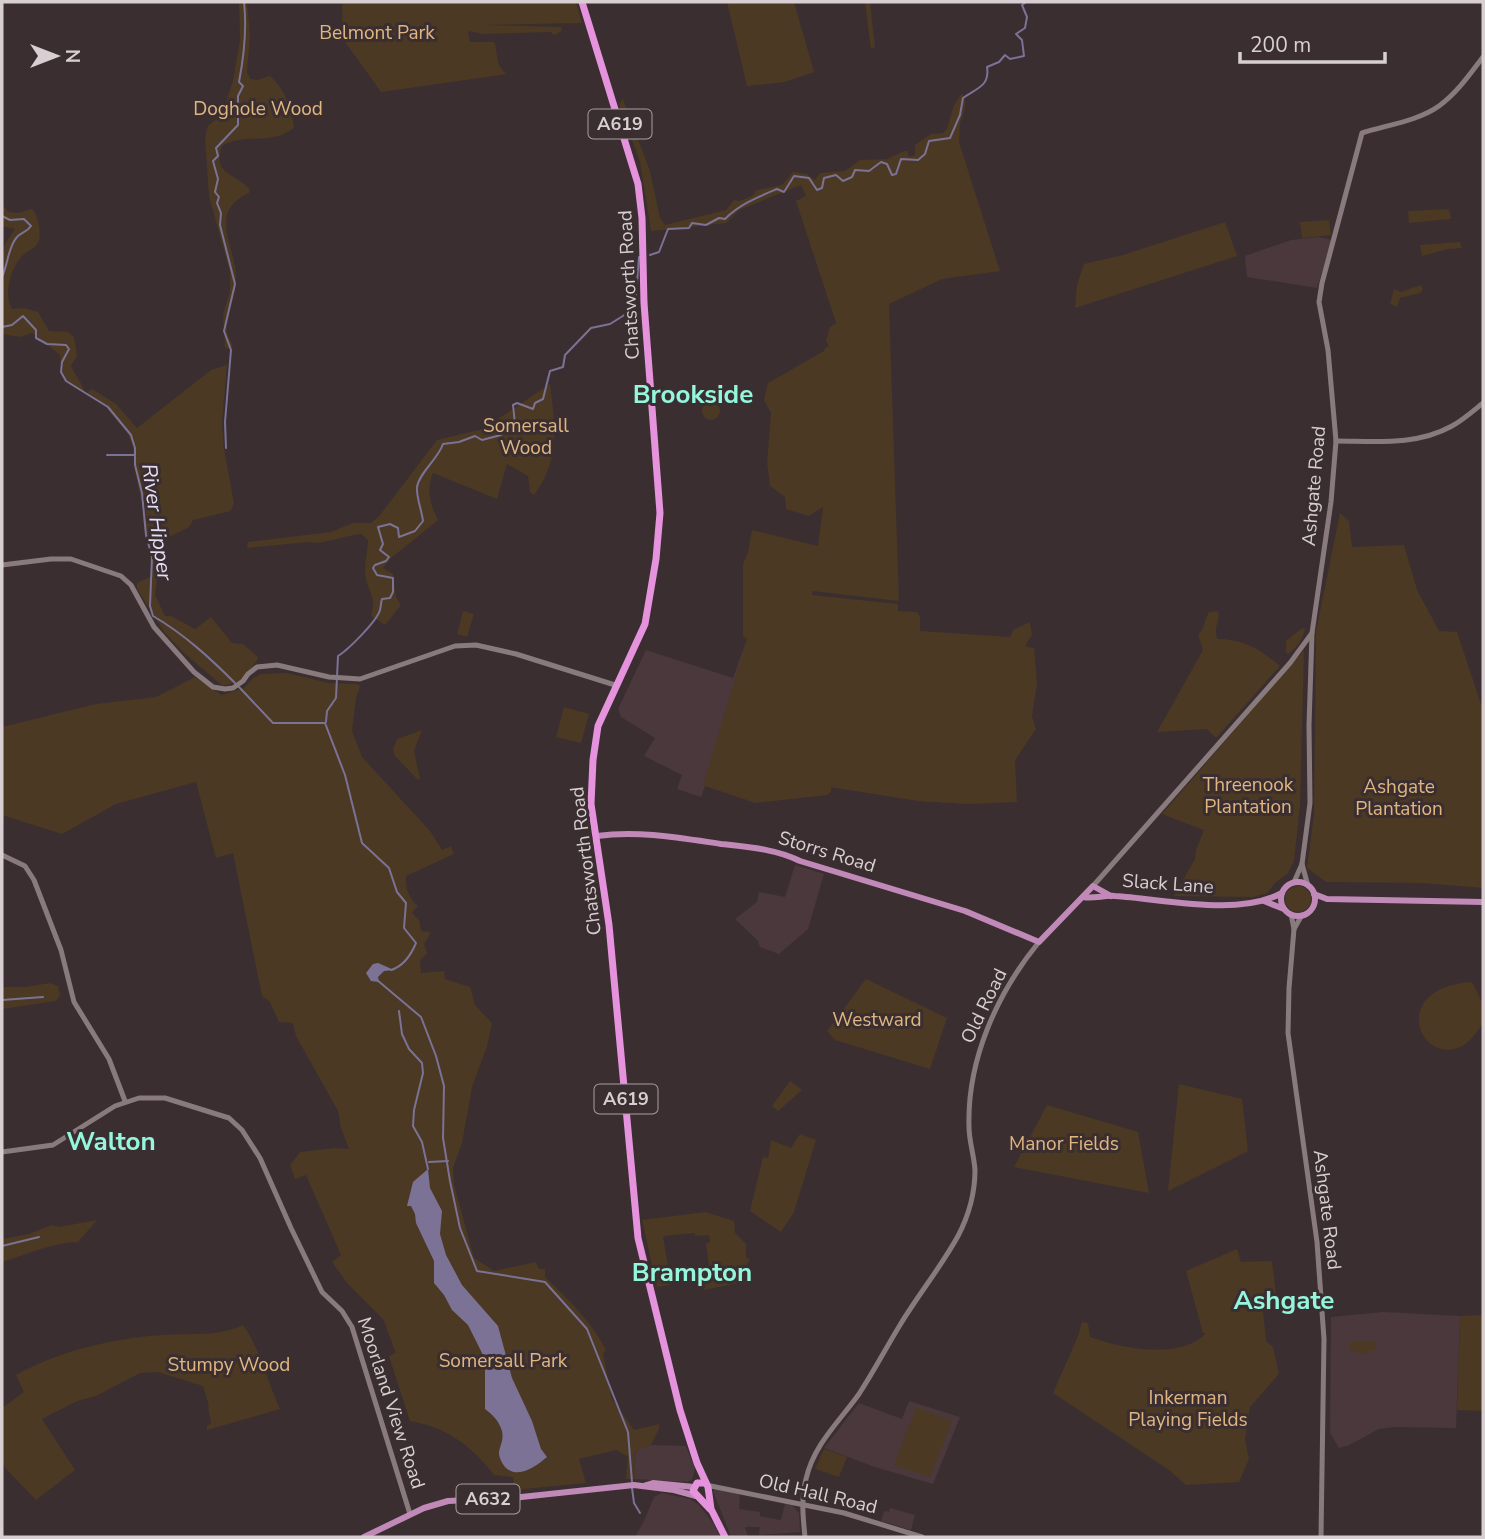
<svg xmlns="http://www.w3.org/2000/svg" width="1485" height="1539" viewBox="0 0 1485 1539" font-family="'Nunito Sans',sans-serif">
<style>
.built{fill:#4a383c}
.green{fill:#4b3923}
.water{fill:#7b7296}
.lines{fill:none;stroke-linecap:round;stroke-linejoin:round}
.stream{stroke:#7b7296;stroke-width:2}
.minor{stroke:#897b7d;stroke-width:5}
.major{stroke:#c089b7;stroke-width:6}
.highway{stroke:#e593dd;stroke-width:7}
.labels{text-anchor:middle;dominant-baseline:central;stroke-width:6;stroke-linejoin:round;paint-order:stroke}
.shield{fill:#3a2e31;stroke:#a89fa1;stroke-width:2}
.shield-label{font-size:18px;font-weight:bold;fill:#d7cfd1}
.park-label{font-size:19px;fill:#e0b680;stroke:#3a2e31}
.street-label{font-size:19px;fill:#d7cfd1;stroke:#3a2e31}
.water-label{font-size:21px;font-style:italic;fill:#e3ddf6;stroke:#3a2e31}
.district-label{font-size:26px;font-weight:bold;fill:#94f6dc;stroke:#3a2e31}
</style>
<rect width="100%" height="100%" fill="#3a2e31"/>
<g class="built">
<polygon points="1319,237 1332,240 1317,288 1247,277 1245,256 1291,240"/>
<polygon points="896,629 969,804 919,801 831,787 757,795 756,803 705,786 701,797 677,789 682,775 644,756 655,738 621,717 618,709 646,650 733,678 747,639"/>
<polygon points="795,865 824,874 808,929 779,954 760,947 758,941 735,919 757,902 759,892 785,897"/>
<polygon points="1384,1312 1460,1316 1456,1428 1394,1427 1379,1429 1347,1446 1339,1448 1330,1433 1331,1317"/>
<polygon points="909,1401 960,1417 933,1484 875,1467 824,1448 859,1403 902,1419"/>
<polygon points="651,1445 686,1446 695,1469 692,1480 687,1482 635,1479 634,1457 638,1449"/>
<polygon points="718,1488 740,1495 739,1509 760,1512 760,1516 781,1520 785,1504 792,1505 799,1513 800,1532 759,1535 760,1527 745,1527 748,1537 731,1537 713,1491"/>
<polygon points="662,1493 690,1499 699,1505 713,1523 720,1537 635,1537 645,1519 654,1497"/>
<polygon points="890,1508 915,1515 911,1530 881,1521 884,1511 889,1512"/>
</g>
<g class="green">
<path d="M239 2H247L250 35 247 73 251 79 257 80 270 76C285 89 292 108 294 128 271 146 246 132 222 146 212 176 235 172 250 190L249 193C206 212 237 248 236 279 236 294 225 321 227 332 228 337 231 341 233 347L227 349 225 347 223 315 230 291V272L209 196 205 137 208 126 222 114 233 81 240 39Z"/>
<path d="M342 2H576L582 23 484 25 561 27 562 31 554 35 550 32 483 34 468 31 470 42H494C499 54 494 65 507 74L381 92 343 39Z"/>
<polygon points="727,2 794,2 814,72 785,82 747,86"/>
<polygon points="865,2 870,2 875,48 871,49"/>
<path d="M962 93C968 104 964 113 960 123 959 129 960 136 959 142L1000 271 942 279 889 304 899 601 813 591 812 595 898 604V611L917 612 920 617V631L1010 637 1013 630 1030 622 1032 635 1026 644 1027 647 1034 648 1037 683 1032 716 1036 729 1015 760 1017 802 969 804 919 801 831 787V792L827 795 756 803 703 785 747 639 743 636V564L748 552 752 530 818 546 823 507 809 516 786 509 785 497 770 486 767 462 771 413 764 400 768 383 824 351 825 348 829 346 826 341 830 327 836 323 796 201 806 196 801 185 739 210 726 223 651 231 640 162 619 104 623 99 650 171 660 218 665 225 726 210 734 200 740 201 752 196 757 190 782 185 793 172 807 174 815 180 820 173 845 171 860 160 887 159 904 151H907L909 157 915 155V145L931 134 943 133 947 129 954 105Z"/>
<path d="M2 204 8 212 18 213 32 209C38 214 41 233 39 240 37 248 27 251 22 256 11 268 3 294 12 309L24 308 38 312 49 331 68 332 74 337 77 356 71 365C74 376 84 383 84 393 63 380 62 380 60 355L32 333 20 337 2 334V256L5 244 15 229 2 226Z"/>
<polygon points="1449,209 1451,219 1409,223 1408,211"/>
<polygon points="1329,220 1331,235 1302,238 1300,222"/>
<polygon points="1225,222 1237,256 1075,308 1077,285 1084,264 1123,255"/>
<polygon points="1460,242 1462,248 1448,249 1422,256 1420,245"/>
<polygon points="1421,285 1423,290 1420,293 1400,298 1397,307 1390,304 1394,289 1401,292"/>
<path d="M227 365 222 423 224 449 234 503 231 511 193 520 189 527 169 537 157 557 158 571 155 595 165 616H171L195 629 211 617 232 643 243 644 258 657C255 667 245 672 241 680L223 686 184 653 165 633 137 589V583L152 576C152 556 145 539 143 519H146L145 502 141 501 134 463 133 447 128 434 105 406 87 395 88 391 92 389 116 404 137 428 211 370Z"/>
<path d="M550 384C555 427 561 458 534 495L530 492 528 476 507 464 497 499 433 473C426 490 430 505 438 520L390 559 383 568 393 574 396 597 401 605 385 625 371 616C378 594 365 590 365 570 365 560 368 550 368 540L361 534C346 535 320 546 308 542L247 548 248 542 331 532 353 523H371L380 515 437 440 479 430 492 423Z"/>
<circle cx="711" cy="411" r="9"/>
<polygon points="1340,513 1349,521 1352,547 1404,545 1417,590 1439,631 1457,632 1483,710 1483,888 1422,883 1326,882 1307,868 1314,814 1316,631"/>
<polygon points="463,611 474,614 467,637 457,634"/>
<path d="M1218 611C1221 620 1212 629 1218 639 1243 639 1261 650 1280 666L1216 738 1207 729 1157 732 1203 650 1198 635C1205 629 1204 620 1209 612Z"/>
<path d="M1302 628 1305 629C1302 640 1298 647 1288 654L1286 652V641Z"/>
<polygon points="1304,650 1300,805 1294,861 1288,873 1275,883 1267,893 1253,897 1174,896 1195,859 1196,850 1204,830 1162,814"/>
<path d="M287 673 329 683 358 684 360 687 356 698 352 731 362 757 430 831 442 850 451 846 454 854 406 876C405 889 409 898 418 906L412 913 419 920 421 931 431 932 424 944 427 954 420 960 421 973 444 971 445 979 470 987 475 1005 492 1023 487 1046 472 1087 462 1143 453 1168 454 1185 474 1258 494 1271 536 1262 539 1269H545V1277C568 1299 592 1322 606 1350L603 1354 612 1399 634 1430 659 1424V1429L651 1445 638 1449 634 1456 635 1479H626L628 1457 616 1450 579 1459 586 1483 514 1490 513 1477 494 1475C473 1447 446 1427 410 1421L389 1356 396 1353 383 1319 348 1284 332 1262 341 1255 306 1175 295 1179 290 1165 300 1152 334 1148 349 1149 341 1128 338 1111 296 1036 293 1023 279 1022 270 1002 262 996 233 853 216 858 196 782 116 804 62 834 2 815V727L96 704 156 697 195 677 222 695 244 688 253 678 261 674Z"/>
<polygon points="564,707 589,714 581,743 556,737"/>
<polygon points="422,730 414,751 420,779 418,780 395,756 393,749 397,739"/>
<circle cx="1298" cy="899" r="13"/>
<polygon points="866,979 947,1018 930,1069 835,1040 827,1031"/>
<path d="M1472 982 1483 1004V1024C1477 1031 1470 1043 1460 1047 1418 1065 1389 987 1472 982Z"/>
<polygon points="50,983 58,986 60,995 56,1001 2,1009 2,987 25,987"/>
<polygon points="790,1081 802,1090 778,1111 772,1106"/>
<polygon points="1179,1084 1242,1099 1248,1151 1168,1191"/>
<polygon points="1047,1105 1138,1132 1149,1193 1014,1167"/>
<polygon points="800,1134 816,1140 794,1212 781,1232 750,1211 763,1157 768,1158 771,1140 791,1148"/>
<polygon points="705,1212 734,1221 735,1233 746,1244 746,1257 750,1260 740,1274 742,1282 704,1290 709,1266 706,1243 710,1242 709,1235 695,1236 695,1233 663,1236 668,1267 684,1265 685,1271 669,1285 657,1287 642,1220"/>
<path d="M97 1220 78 1242C50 1243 28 1254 2 1262V1239L29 1234 52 1225 59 1227Z"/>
<path d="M1237 1249 1241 1262 1272 1261 1277 1303 1263 1310 1266 1341 1273 1347 1279 1374 1250 1407 1245 1440 1249 1459 1239 1482 1186 1485 1169 1470 1053 1393 1078 1336 1082 1322 1088 1323 1090 1337C1120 1348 1181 1361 1206 1333H1203L1186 1271Z"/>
<polygon points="1483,1315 1483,1411 1457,1410 1460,1316"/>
<path d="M243 1325C261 1350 267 1381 280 1409L207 1430V1426L211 1423 208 1407 209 1406 203 1386 158 1372 140 1373 96 1396 77 1401 42 1419 75 1470 36 1500 6 1469 2 1461V1408L24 1392 16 1375C59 1351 113 1338 163 1335 190 1333 218 1337 243 1325Z"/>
<polygon points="1349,1342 1376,1342 1376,1351 1368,1351 1368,1354 1357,1354 1357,1351 1349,1350"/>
<polygon points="916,1407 952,1421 930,1477 894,1465"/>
<polygon points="824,1449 847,1457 839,1477 815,1469"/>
</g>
<g class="water">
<polygon points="378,963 394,970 384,971 378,977 379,982 371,981 366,973 373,964"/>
<path d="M428 1169 430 1188 442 1211 440 1234 446 1255 462 1285 498 1326 512 1378 532 1421 541 1449 547 1457C536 1466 520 1479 506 1468 503 1465 499 1458 499 1453 500 1445 504 1440 502 1431 499 1421 493 1415 485 1409V1366L482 1353 468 1325 452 1310 444 1295 434 1283V1261L416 1223 415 1214 411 1206H407L413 1182Z"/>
</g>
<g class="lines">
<g class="stream">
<path d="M2 216 10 220 24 219 31 226C27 232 22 232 17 237 8 247 8 264 2 277"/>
<path d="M650 255 659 252 668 229 689 228 692 223 706 225 719 218 725 219C740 204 758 197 777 189L784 192 794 176 809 178 817 190 822 188 824 178 836 175 843 181 852 177 855 170 869 171 881 162 887 164 892 175 896 174 901 159 918 160 925 154 929 141 950 138 960 115 963 98C977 88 990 86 987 67L999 62 1005 55 1010 59 1024 56 1022 40 1016 34 1025 28 1027 17 1022 5 1026 2"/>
<polyline points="637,283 639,257"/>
<path d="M2 327 12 325 23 316 36 330V338L47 344 66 345 69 349 62 362 61 372 66 381 108 407 131 435 135 448V465L142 493 146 535 152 557 150 606 153 616C184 634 210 658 235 683"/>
<path d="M226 448 225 422 231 350 224 331 235 284 220 225 221 213 217 203 219 197 215 192 218 179 213 161 218 156 216 148 238 125V96L243 86 239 82C244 56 247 29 244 2"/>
<polyline points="107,455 134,455"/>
<path d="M239 687 273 723H325L345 775 362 843 389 868 397 892 406 903 404 928 416 943C411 955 404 966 391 970"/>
<path d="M326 722 327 711 336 698 338 656C348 650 377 621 380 610 381 606 381 602 382 599L390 598 393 592V578L377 575 373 568 375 565 386 561 389 557 380 550 383 544 378 527 390 524 398 528 399 537 415 531 423 521C422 511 416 497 417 487 419 473 438 459 443 444L459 442 475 436 482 440 501 435 503 428 511 427 515 424 513 405 517 403 533 409 535 403 543 399 550 371 563 367 565 355 591 328 610 324 626 314 628 307 636 302V292"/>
<polyline points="377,980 421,1017 436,1056 444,1086 443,1138 450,1181 460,1228 477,1271 545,1282 587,1329 628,1432 632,1482"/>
<polyline points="2,1000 43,997"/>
<polyline points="399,1011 402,1034 409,1049 422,1063 423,1073 414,1110 413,1126 422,1142 428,1169"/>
<polyline points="429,1162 448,1161"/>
<polyline points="2,1246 39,1237"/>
<polyline points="632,1488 634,1503 640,1513"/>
</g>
<g class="minor">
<path d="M1336 441C1375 441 1416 446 1452 426 1463 420 1473 411 1483 403"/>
<polyline points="2,565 51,559 71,559 121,576 131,585 154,627 194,672 213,687 225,689 233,688 243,681 248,674 257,667 277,665 329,677 360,679 455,646 476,645 516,654 615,685"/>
<polyline points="2,855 25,866 34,880 61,950 74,1002 109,1059 125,1101"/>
<polyline points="1302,864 1308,886"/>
<path d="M1294 882 1302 864 1310 803 1309 725 1312 633 1331 502 1336 441 1328 350 1319 302 1322 283 1362 133C1387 125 1418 121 1439 106 1457 93 1470 74 1483 57"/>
<polyline points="1093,886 1290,663 1312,633"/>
<polyline points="1291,914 1294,929 1289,988 1288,1033 1317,1242 1324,1339 1321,1537"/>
<polyline points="1294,929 1302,915"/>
<polyline points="2,1152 53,1145 115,1106 139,1098 165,1098 229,1118 242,1130 260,1158 291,1228 322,1292 342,1311 352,1327 410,1514"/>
<polyline points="706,1485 844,1513 922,1537"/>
<path d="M805 1537C803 1518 801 1498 806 1479 814 1444 839 1422 859 1394 874 1371 886 1348 900 1325 918 1295 941 1267 958 1236 969 1215 975 1193 975 1170 974 1155 969 1141 969 1127 967 1060 997 993 1039 942"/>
</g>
<g class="major">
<path d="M597 836C638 830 681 838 721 844 748 847 776 849 800 861L965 911 1039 942 1093 886 1111 896"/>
<circle cx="1298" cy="899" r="17"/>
<polyline points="1314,894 1327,899 1483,902"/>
<path d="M1083 897C1094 899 1104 895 1115 896 1164 899 1237 917 1282 893"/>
<polyline points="1264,901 1284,909"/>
<polyline points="643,1486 653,1483 694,1487"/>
<polyline points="364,1537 424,1508 448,1501 512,1498 634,1485 674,1490 696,1496"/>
</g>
<g class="highway">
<polyline points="582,2 638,184 642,218 644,303 660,513 656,559 645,624 598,726 593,760 591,804 609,925 638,1238 680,1410 697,1463 708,1487 711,1509 725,1537"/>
<polyline points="704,1483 697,1483 693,1491 710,1509"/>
</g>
</g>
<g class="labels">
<g class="shield">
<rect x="588.5" y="109.5" width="63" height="29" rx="5"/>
<rect x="594.5" y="1084.5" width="63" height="29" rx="5"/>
<rect x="456.5" y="1484.5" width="63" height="29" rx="5"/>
</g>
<g class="shield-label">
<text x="620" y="124">A619</text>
<text x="626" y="1099">A619</text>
<text x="488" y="1499">A632</text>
</g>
<g class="park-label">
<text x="377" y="33">Belmont Park</text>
<text x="258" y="109">Doghole Wood</text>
<text x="526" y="426">Somersall<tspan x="526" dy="22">Wood</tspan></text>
<text x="1248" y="785">Threenook<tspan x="1248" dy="22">Plantation</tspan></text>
<text x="1399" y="787">Ashgate<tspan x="1399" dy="22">Plantation</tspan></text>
<text x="877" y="1020">Westward</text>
<text x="1064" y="1144">Manor Fields</text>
<text x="503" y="1361">Somersall Park</text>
<text x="229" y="1365">Stumpy Wood</text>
<text x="1188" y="1398">Inkerman<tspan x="1188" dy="22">Playing Fields</tspan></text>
</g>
<g class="street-label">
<text transform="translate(629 285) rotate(-93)">Chatsworth Road</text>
<text transform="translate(1314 486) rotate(-85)">Ashgate Road</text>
<text transform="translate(827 852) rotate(17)">Storrs Road</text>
<text transform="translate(586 861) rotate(-97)">Chatsworth Road</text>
<text transform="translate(1168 884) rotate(4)">Slack Lane</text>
<text transform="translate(984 1006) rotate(-64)">Old Road</text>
<text transform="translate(1327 1210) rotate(83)">Ashgate Road</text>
<text transform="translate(391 1403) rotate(72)">Moorland View Road</text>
<text transform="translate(818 1494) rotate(13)">Old Hall Road</text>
</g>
<g class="water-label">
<text transform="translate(157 522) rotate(82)">River Hipper</text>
</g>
<g class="district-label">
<text x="693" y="394">Brookside</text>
<text x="111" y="1141">Walton</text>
<text x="692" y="1272">Brampton</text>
<text x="1284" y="1300">Ashgate</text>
</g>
</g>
<rect width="1485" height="1539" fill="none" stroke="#d7cfd1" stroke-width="7"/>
<g transform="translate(56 56) rotate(90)" stroke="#3a2e31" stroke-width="5" paint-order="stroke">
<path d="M0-5L12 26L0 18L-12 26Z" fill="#d7cfd1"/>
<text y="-10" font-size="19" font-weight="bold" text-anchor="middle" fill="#d7cfd1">N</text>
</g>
<path d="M1240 52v10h145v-10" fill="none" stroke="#d7cfd1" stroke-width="3.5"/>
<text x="1250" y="52" font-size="21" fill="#d7cfd1" stroke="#3a2e31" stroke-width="5" paint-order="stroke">200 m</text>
</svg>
